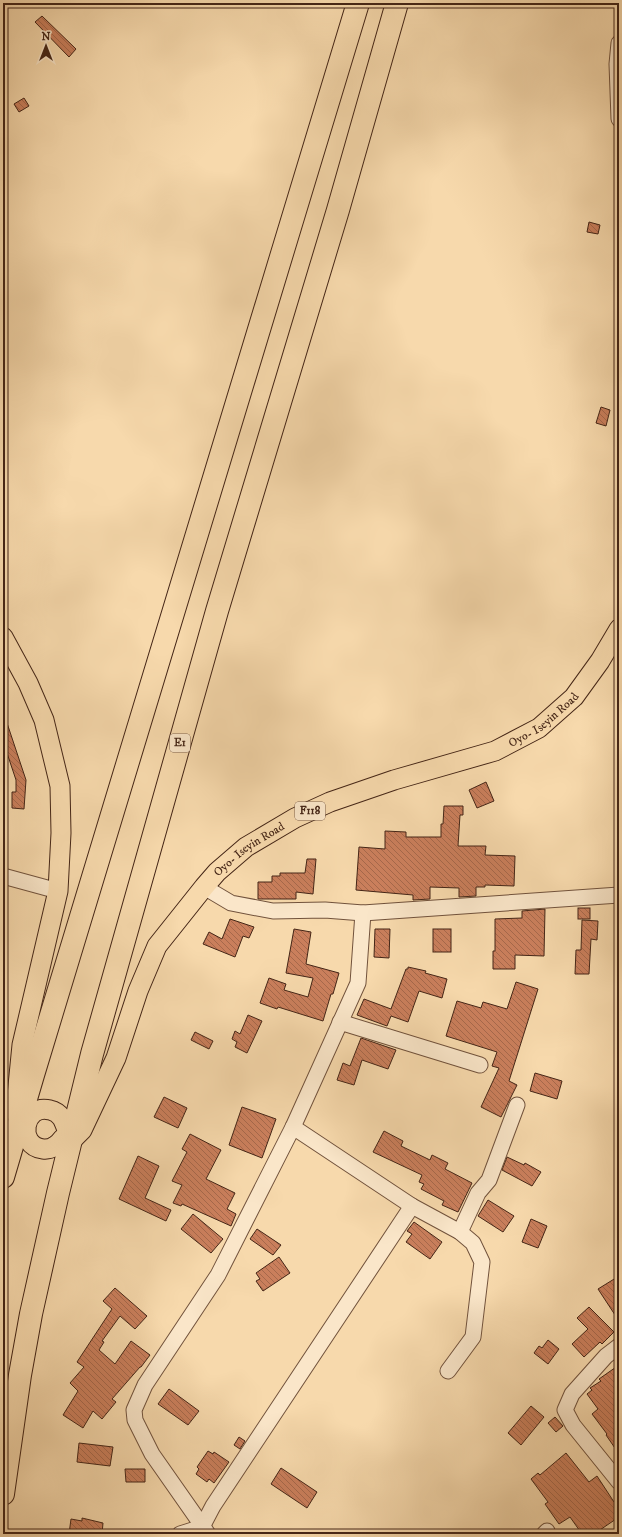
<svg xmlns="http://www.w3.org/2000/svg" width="622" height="1537" viewBox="0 0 622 1537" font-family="'IM FELL DW Pica',serif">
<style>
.building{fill:url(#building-back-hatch);stroke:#442516}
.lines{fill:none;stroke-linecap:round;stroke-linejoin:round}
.minor-casing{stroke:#71523c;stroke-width:17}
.major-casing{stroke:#442516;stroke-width:21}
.highway-casing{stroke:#442516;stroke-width:24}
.minor{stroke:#fae6c9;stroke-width:15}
.major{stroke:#f7d9ac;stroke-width:19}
.highway{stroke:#f7d9ac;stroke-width:22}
.labels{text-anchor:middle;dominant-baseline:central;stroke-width:3;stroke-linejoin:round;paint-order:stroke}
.shield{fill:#fae6c9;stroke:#7b5f4c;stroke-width:1}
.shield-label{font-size:11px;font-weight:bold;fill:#442516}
.street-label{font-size:12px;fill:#442516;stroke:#fae6c9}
</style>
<defs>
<pattern id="building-back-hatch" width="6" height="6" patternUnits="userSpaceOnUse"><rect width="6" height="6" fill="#ca7f5c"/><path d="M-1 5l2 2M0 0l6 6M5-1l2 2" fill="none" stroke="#a6684b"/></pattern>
</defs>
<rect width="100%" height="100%" fill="#f7d9ac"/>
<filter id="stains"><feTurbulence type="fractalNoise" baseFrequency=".005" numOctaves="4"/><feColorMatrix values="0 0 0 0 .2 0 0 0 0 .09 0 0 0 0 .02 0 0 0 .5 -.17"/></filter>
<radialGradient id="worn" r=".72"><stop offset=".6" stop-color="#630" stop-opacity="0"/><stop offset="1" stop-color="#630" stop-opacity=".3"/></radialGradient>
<g class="building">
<polygon points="42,16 76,49 69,57 35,22"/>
<polygon points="24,98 29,106 19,112 14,104"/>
<polygon points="589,222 600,225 598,234 587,232"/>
<polygon points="601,407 610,410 606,426 596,423"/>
<polygon points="5,717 26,780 24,809 12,808 12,792 16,792 16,780 3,741 3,718"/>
<polygon points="486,782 494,801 477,808 469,790"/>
<polygon points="444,806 463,806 463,815 460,815 458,846 486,846 485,855 515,856 514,886 485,885 485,887 476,887 476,896 459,897 459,888 430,887 430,899 413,900 413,895 356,890 359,847 385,849 385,831 406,832 406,837 441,837 441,824 443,824"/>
<polygon points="307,859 316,859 313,894 296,892 296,899 258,899 258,882 272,882 272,876 280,876 280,873 305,873"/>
<rect x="578" y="908" width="12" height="11"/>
<polygon points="545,909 544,956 515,955 515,969 493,969 493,951 495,951 495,919 522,918 522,911"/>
<polygon points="230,919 254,927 249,938 243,936 235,957 203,944 209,932 222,939"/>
<polygon points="582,920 598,921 597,940 591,939 589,974 575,974 576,950 581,950"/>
<polygon points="294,929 311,932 306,964 339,973 333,994 331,994 323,1021 278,1007 277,1009 260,1003 269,978 286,984 284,990 308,997 313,978 286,973"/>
<polygon points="375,929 390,929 389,958 374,957"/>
<rect x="433" y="929" width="18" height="23"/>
<polygon points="408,967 426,971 425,973 447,979 442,998 419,991 408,1022 391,1016 387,1026 357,1015 364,999 391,1009 406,969 408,969"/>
<polygon points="516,982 538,989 509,1081 517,1085 501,1117 481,1107 499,1068 492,1066 497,1052 446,1036 457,1001 481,1008 483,1002 507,1009"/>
<polygon points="248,1015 262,1021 247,1053 235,1047 237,1042 232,1039 235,1031 240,1034"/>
<polygon points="195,1032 213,1041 209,1049 191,1040"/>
<polygon points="361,1038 396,1050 388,1069 362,1060 354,1085 337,1080 343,1063 350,1066"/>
<polygon points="535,1073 562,1081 557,1099 530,1091"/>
<polygon points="164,1097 187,1108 178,1128 154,1117"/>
<polygon points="242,1107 276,1119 262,1158 229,1145"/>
<polygon points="384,1131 403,1141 401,1146 430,1160 432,1155 448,1163 445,1169 472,1183 458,1212 442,1205 444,1201 421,1189 424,1184 419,1182 422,1175 373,1152"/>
<polygon points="190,1134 221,1150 206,1179 235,1193 227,1209 236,1214 231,1226 182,1204 181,1206 173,1203 182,1185 172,1181 187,1152 182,1149"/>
<polygon points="138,1156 159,1166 145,1198 171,1210 166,1221 119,1199"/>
<polygon points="507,1157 524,1165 525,1163 541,1172 532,1186 502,1170"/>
<polygon points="488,1200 514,1216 503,1232 478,1216"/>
<polygon points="193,1214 223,1239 211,1253 181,1229"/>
<polygon points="531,1219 547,1226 538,1248 522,1242"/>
<polygon points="414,1222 442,1242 430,1259 406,1242 412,1234 407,1231"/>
<polygon points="257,1229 281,1245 273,1255 250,1239"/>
<polygon points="279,1257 290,1273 263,1291 256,1281 260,1279 256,1273"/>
<polygon points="619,1276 619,1321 598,1289"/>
<polygon points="115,1288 147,1316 135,1329 120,1316 102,1341 104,1342 99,1350 115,1364 131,1341 150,1355 141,1367 140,1367 112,1399 116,1402 102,1419 93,1411 83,1428 63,1415 78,1391 70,1383 84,1367 77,1362 112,1309 103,1301"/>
<polygon points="589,1307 614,1332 602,1344 600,1342 584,1357 572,1344 588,1329 577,1318"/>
<polygon points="548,1340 559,1349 548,1364 534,1353 539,1346 542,1348"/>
<polygon points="619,1365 619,1454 606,1435 607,1434 592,1414 598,1409 587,1394 592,1390 590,1388 601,1381 599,1379"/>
<polygon points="169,1389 199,1411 188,1425 158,1404"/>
<polygon points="531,1406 544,1417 521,1445 508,1433"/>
<polygon points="555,1417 563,1426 556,1432 548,1423"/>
<polygon points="239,1437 245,1441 240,1449 234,1445"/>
<polygon points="79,1443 113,1447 110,1466 77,1462"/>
<polygon points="208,1451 213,1454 214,1452 229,1462 214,1483 209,1479 207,1482 196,1474 199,1469 197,1467"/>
<polygon points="566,1453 589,1482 597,1476 614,1502 619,1498 619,1517 594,1534 582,1534 570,1517 559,1524 545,1504 548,1502 531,1479 538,1473 540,1475"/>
<polygon points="281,1468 317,1492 307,1508 271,1484"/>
<polygon points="125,1469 145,1469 145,1482 126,1482"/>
<polygon points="82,1518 103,1523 102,1534 69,1534 71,1519 82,1521"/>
</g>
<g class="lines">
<g class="minor-casing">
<g id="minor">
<polyline points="619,43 617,64 619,119"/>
<polyline points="3,876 58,891"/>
<polyline points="204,887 231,903 273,911 325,910 363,913 619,895"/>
<polyline points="340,1022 480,1065"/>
<polyline points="293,1127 412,1206 460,1232 473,1243 482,1262 473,1337 448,1371"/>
<polyline points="460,1232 478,1193 489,1180 517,1105"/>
<polyline points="619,1346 606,1356 572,1394 565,1410 573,1425 619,1482"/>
<polyline points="180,1534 202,1527 213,1506 412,1206"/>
<polyline points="208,1534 152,1454 135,1420 134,1410 145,1385 218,1275 293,1127 358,983 363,913"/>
<polyline points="544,1534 547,1531"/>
</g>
</g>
<g class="major-casing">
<g id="major">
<polyline points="3,637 28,683 44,720 60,786 61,833 58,891 22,1045 17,1096 17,1114 18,1121 26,1137"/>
<path d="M63 1138C58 1145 52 1150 43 1149 16 1146 23 1103 50 1110 55 1111 59 1114 62 1118 66 1125 68 1134 71 1141"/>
<path id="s1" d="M55 1146 71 1141 82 1130 116 1058 138 991 157 946 204 887 217 872 246 847 295 818 330 802 394 780 495 751 539 728 574 697 600 661 619 629"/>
</g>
</g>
<g class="highway-casing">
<g id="highway">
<polyline points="3,1177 33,1075 358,3"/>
<polyline points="3,1494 20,1375 31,1314 58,1193 92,1054 217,611 338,210 397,3"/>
</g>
</g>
<use href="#minor" class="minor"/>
<use href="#major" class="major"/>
<use href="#highway" class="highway"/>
</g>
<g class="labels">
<g class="shield">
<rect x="170" y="734" width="20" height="18" rx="3"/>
<rect x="295" y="802" width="30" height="18" rx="3"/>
</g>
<g class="shield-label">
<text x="180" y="743">E1</text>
<text x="310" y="811">F118</text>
</g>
<g class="street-label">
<text stroke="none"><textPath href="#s1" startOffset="691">Oyo- Iseyin Road</textPath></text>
<text stroke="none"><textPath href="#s1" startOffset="366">Oyo- Iseyin Road</textPath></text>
</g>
</g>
<rect width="622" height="1537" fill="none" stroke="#f7d9ac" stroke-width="16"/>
<rect x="4" y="4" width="614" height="1529" fill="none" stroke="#442516" stroke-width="2"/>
<rect x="8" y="8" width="606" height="1521" fill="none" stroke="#442516"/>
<g transform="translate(46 46)" stroke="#fae6c9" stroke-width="3" paint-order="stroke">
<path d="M0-3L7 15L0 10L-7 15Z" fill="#442516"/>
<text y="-6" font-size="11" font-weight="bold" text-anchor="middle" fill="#442516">N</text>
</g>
<rect width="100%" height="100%" filter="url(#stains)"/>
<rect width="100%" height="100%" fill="url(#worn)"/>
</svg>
